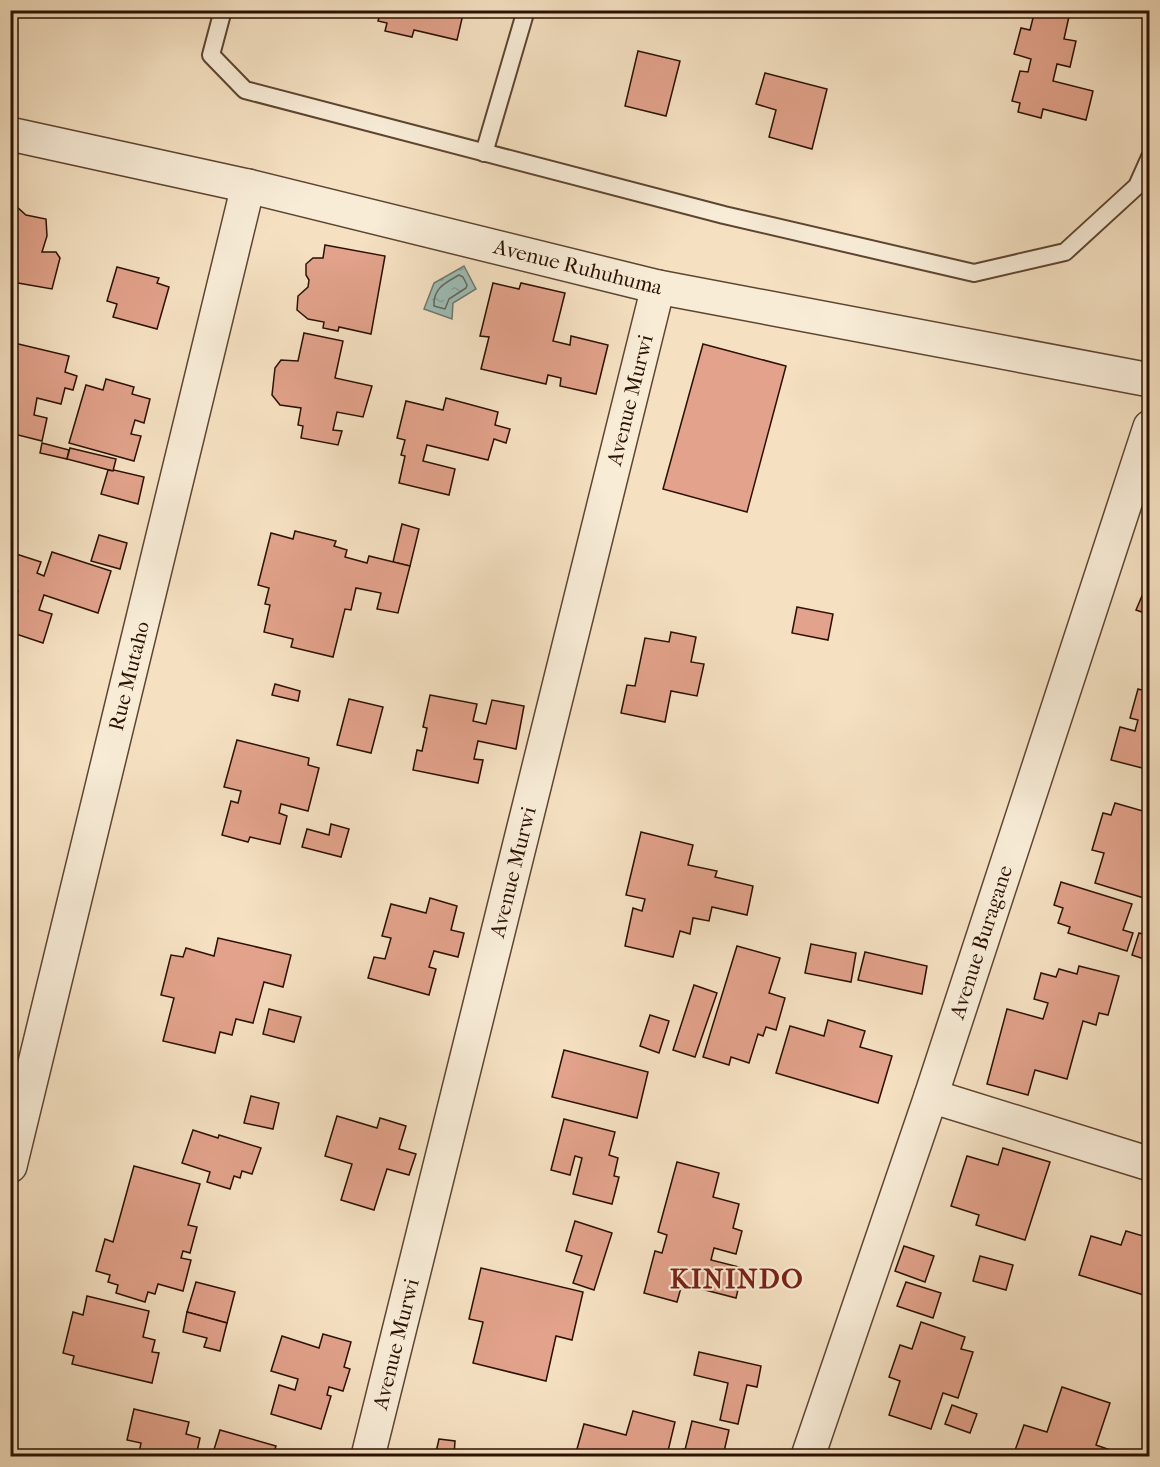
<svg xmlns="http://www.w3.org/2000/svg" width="1160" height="1467" viewBox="0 0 1160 1467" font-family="'IM FELL French Canon',serif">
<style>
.water{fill:url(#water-ripples);stroke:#6f786e;stroke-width:1.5}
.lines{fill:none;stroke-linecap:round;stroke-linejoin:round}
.shore{stroke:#64675c;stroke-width:1.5}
.building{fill:#e2a28b;stroke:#2b1101;stroke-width:1.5}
.lane-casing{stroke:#5e4531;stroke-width:20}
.street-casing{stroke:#5e4531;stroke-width:36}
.lane{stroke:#f8ecd7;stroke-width:16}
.street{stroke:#f8ecd7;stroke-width:33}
.labels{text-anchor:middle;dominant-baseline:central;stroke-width:4.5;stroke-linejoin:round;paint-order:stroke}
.street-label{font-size:21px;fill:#2b1101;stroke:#f8ecd7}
.district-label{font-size:27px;font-weight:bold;letter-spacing:1.5px;fill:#7a1f14;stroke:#f8ecd7}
</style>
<defs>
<pattern id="water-ripples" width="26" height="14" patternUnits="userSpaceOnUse" patternTransform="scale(1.5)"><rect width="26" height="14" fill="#9cbdb6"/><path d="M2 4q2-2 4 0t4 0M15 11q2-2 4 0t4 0" fill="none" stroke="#87a19b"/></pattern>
</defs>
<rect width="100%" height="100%" fill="#f5e1c2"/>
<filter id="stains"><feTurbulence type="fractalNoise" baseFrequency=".00333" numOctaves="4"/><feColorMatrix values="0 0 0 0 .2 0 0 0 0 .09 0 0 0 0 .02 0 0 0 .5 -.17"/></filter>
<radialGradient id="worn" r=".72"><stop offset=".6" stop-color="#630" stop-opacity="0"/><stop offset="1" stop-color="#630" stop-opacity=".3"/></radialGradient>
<polygon class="water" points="464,266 476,289 453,303 452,319 424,309 434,283"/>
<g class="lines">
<path class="shore" d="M459 275 463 277 467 285 466 288 449 299 445 309 434 306C433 288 445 283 459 275Z"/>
</g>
<g class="building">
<polygon points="381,10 464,10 457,40 414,30 412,37 385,31 387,23 378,21"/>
<polygon points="1035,10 1083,10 1082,15 1070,12 1064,39 1076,41 1070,67 1057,64 1053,81 1093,91 1086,120 1043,109 1041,118 1018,112 1020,103 1012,101 1020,71 1028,72 1031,59 1014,54 1021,28 1030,30"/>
<polygon points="638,51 680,61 666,116 625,106"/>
<polygon points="765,73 827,89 812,149 769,137 776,110 756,104"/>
<polygon points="10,205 18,208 26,215 46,219 47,236 42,252 56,252 60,258 52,289 18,283 10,277"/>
<polygon points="325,245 385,256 371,334 339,327 338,331 323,328 324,322 308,319 297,310 298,296 308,287 309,280 306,275 306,264 313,258 323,258"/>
<polygon points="117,267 159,278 157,283 169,287 157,329 113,317 117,304 107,301"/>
<polygon points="493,283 519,289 521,283 565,293 553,341 570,345 571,336 608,345 596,394 560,386 561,378 548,375 546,384 481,369 489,337 480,336"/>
<polygon points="304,333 343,341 335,378 372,386 363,417 337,412 333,430 342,431 338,445 301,438 303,426 298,425 301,408 280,405 272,395 275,368 281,360 298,361"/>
<polygon points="10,342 69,356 65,372 77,376 73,390 65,388 61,404 37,398 34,415 47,418 42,441 10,433"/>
<polygon points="703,344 786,366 747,512 663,489"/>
<polygon points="106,379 134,387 132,394 150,399 144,423 135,420 131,434 141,436 134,461 69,443 86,385 103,390"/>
<polygon points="446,398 498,412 495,425 510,429 506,443 494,439 488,460 427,445 423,461 455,469 449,495 399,483 405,456 401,455 405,440 397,438 406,401 443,410"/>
<polygon points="42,443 69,450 67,459 40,453"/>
<polygon points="70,448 116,459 113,471 67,459"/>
<polygon points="108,470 113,471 114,470 144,477 138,504 101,494"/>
<polygon points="402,524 419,529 410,566 393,562"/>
<polygon points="295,531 336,541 334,546 347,550 345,557 367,563 369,556 410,566 398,613 377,609 381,593 356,588 351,610 345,609 333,657 291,647 293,639 264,632 270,605 265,604 269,588 258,585 271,533 293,539"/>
<polygon points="99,535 127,543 120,569 91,561"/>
<polygon points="10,552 41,562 37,573 44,576 52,552 111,571 98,613 44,595 39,610 52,614 43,643 10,632 10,604 13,605 18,591 10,588"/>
<polygon points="1150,577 1150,615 1136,610"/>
<polygon points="797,607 833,614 828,640 792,633"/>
<polygon points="671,632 696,637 691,662 704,664 697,696 671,691 665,722 621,713 627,685 635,686 645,638 669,642"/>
<polygon points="275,684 300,691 298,701 272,695"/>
<polygon points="1138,689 1150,692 1150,770 1111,760 1120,727 1135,731 1138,720 1130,718"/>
<polygon points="430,695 477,704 473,721 486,724 492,700 524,706 516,749 478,741 474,759 483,760 478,783 413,770 417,750 422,751 427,728 423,727"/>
<polygon points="349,699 383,707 371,753 337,745"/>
<polygon points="237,740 309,758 308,765 319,768 308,811 281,804 279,813 287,816 280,844 250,837 248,842 222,835 231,801 238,803 241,791 224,787"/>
<polygon points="1115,803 1150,813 1150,880 1144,898 1095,883 1104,853 1092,850 1103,813 1111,815"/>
<polygon points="331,824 349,829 341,857 302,847 307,829 329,835"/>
<polygon points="641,832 693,845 688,865 717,871 715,877 753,886 747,915 712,907 709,921 693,918 690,934 680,931 673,957 625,946 633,908 642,911 645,899 626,895"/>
<polygon points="1061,882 1132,904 1123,930 1133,933 1127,951 1068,933 1070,927 1058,923 1063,908 1054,905"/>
<polygon points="430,898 457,906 451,930 464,933 458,957 434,951 429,967 436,969 429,995 368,978 374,957 385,959 391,938 382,936 391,904 426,913"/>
<polygon points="1139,933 1150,936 1150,961 1132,955"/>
<polygon points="218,938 291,955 283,987 264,982 253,1023 236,1019 232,1035 220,1032 215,1053 163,1041 174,998 161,995 171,955 183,957 186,948 214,956"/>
<polygon points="811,944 856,953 851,982 805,973"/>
<polygon points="737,946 780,958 769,993 785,998 776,1030 766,1027 763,1036 758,1034 749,1063 731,1057 729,1065 703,1057"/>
<polygon points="865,952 927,966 922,994 858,980"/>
<polygon points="1079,966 1119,976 1108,1015 1099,1013 1096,1025 1083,1021 1067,1079 1035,1070 1028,1095 987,1084 1007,1009 1043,1019 1048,1003 1034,999 1041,973 1056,977 1059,969 1077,974"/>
<polygon points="694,985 717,993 695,1057 673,1050"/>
<polygon points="269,1009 301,1017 294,1042 263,1034"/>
<polygon points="650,1015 669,1021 659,1053 640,1046"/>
<polygon points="828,1020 865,1031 860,1047 892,1056 878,1103 776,1073 790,1026 824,1036"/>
<polygon points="564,1050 648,1072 637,1118 552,1097"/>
<polygon points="251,1096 279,1103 273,1129 244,1123"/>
<polygon points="337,1116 377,1128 380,1118 406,1126 399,1149 416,1154 409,1175 387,1169 374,1210 341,1200 352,1164 325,1156"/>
<polygon points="564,1119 615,1132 609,1155 618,1158 614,1176 619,1177 612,1204 573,1194 582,1158 575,1156 570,1175 551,1170"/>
<polygon points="193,1130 218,1138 219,1135 261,1148 252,1174 242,1171 240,1178 234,1176 230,1189 207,1182 210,1172 182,1163"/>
<polygon points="1003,1148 1050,1162 1025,1240 976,1225 979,1215 951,1206 967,1156 998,1165"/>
<polygon points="677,1162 719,1173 713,1197 739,1204 733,1228 742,1231 736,1254 714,1248 711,1260 743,1268 736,1298 682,1284 677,1302 644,1293 655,1251 662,1253 667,1235 658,1232"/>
<polygon points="134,1166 200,1184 188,1225 197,1227 190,1253 183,1251 181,1258 191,1260 183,1291 158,1284 155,1294 148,1292 145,1302 116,1293 118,1285 108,1282 110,1275 96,1271 105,1239 113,1242"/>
<polygon points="575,1221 612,1233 594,1290 573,1283 582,1256 566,1251"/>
<polygon points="1126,1231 1150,1238 1150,1287 1147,1296 1079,1275 1091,1236 1121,1245"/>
<polygon points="904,1246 934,1256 925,1282 895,1271"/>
<polygon points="980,1256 1013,1265 1006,1290 973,1281"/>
<polygon points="481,1268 583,1292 572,1340 556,1336 546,1381 473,1363 483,1322 469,1319"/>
<polygon points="196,1282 235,1292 227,1323 187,1312"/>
<polygon points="906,1282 941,1293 933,1318 897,1306"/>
<polygon points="87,1296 149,1311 143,1337 155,1340 152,1352 159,1353 152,1383 72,1364 74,1356 63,1353 73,1312 83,1315"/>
<polygon points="187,1312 227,1323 220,1351 204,1347 207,1338 183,1332"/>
<polygon points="921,1322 965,1337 961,1349 973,1352 958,1398 943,1393 931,1429 889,1415 900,1381 889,1377 900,1345 912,1349"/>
<polygon points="323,1334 351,1342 344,1367 350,1369 343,1391 329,1387 327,1395 331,1396 321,1429 271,1414 279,1385 295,1390 298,1379 271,1371 282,1336 319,1348"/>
<polygon points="699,1352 761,1366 757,1387 747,1385 738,1424 720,1420 728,1383 694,1375"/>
<polygon points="1062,1387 1110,1403 1096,1445 1113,1451 1111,1456 1013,1456 1024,1425 1047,1432"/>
<polygon points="952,1405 977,1414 970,1433 945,1424"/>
<polygon points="134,1409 189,1422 186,1434 200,1438 196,1456 146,1456 147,1455 139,1453 141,1443 127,1440"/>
<polygon points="633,1411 675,1422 668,1451 661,1450 659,1456 575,1456 584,1424 626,1435"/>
<polygon points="692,1421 729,1430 723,1456 681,1456 683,1449 685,1450"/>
<polygon points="220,1430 276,1446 273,1456 212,1456"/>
<polygon points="439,1439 455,1441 454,1456 458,1456 416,1456 418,1450 436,1452"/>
</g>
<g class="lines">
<g class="lane-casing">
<g id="lane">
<polyline points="223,10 211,55 245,90 724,215 974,273 1065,252 1137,186 1150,157"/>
<polyline points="484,153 526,10"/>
</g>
</g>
<g class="street-casing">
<g id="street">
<polyline points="10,134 248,186 658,287 1150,380"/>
<polyline points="931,1096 1150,1164"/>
<polyline points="10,1166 248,186"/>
<polyline points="368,1456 658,287"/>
<polyline points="808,1456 931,1096 1150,427"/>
</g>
</g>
<use href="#lane" class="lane"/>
<use href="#street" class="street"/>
</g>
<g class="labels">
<g class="street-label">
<text transform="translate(578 267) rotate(14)">Avenue Ruhuhuma</text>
<text transform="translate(630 400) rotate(-76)">Avenue Murwi</text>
<text transform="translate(129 676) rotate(-76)">Rue Mutaho</text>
<text transform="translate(513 872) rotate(-76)">Avenue Murwi</text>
<text transform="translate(981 942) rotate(-72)">Avenue Buragane</text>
<text transform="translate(396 1344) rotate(-76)">Avenue Murwi</text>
</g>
<g class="district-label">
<text x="737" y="1279">KININDO</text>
</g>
</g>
<rect width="1160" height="1467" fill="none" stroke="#f5e1c2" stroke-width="36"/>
<rect x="12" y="12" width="1136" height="1443" fill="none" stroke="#2b1101" stroke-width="3"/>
<rect x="18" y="18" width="1124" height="1431" fill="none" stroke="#2b1101" stroke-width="1.5"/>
<rect width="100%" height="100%" filter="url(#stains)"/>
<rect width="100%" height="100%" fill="url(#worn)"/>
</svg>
